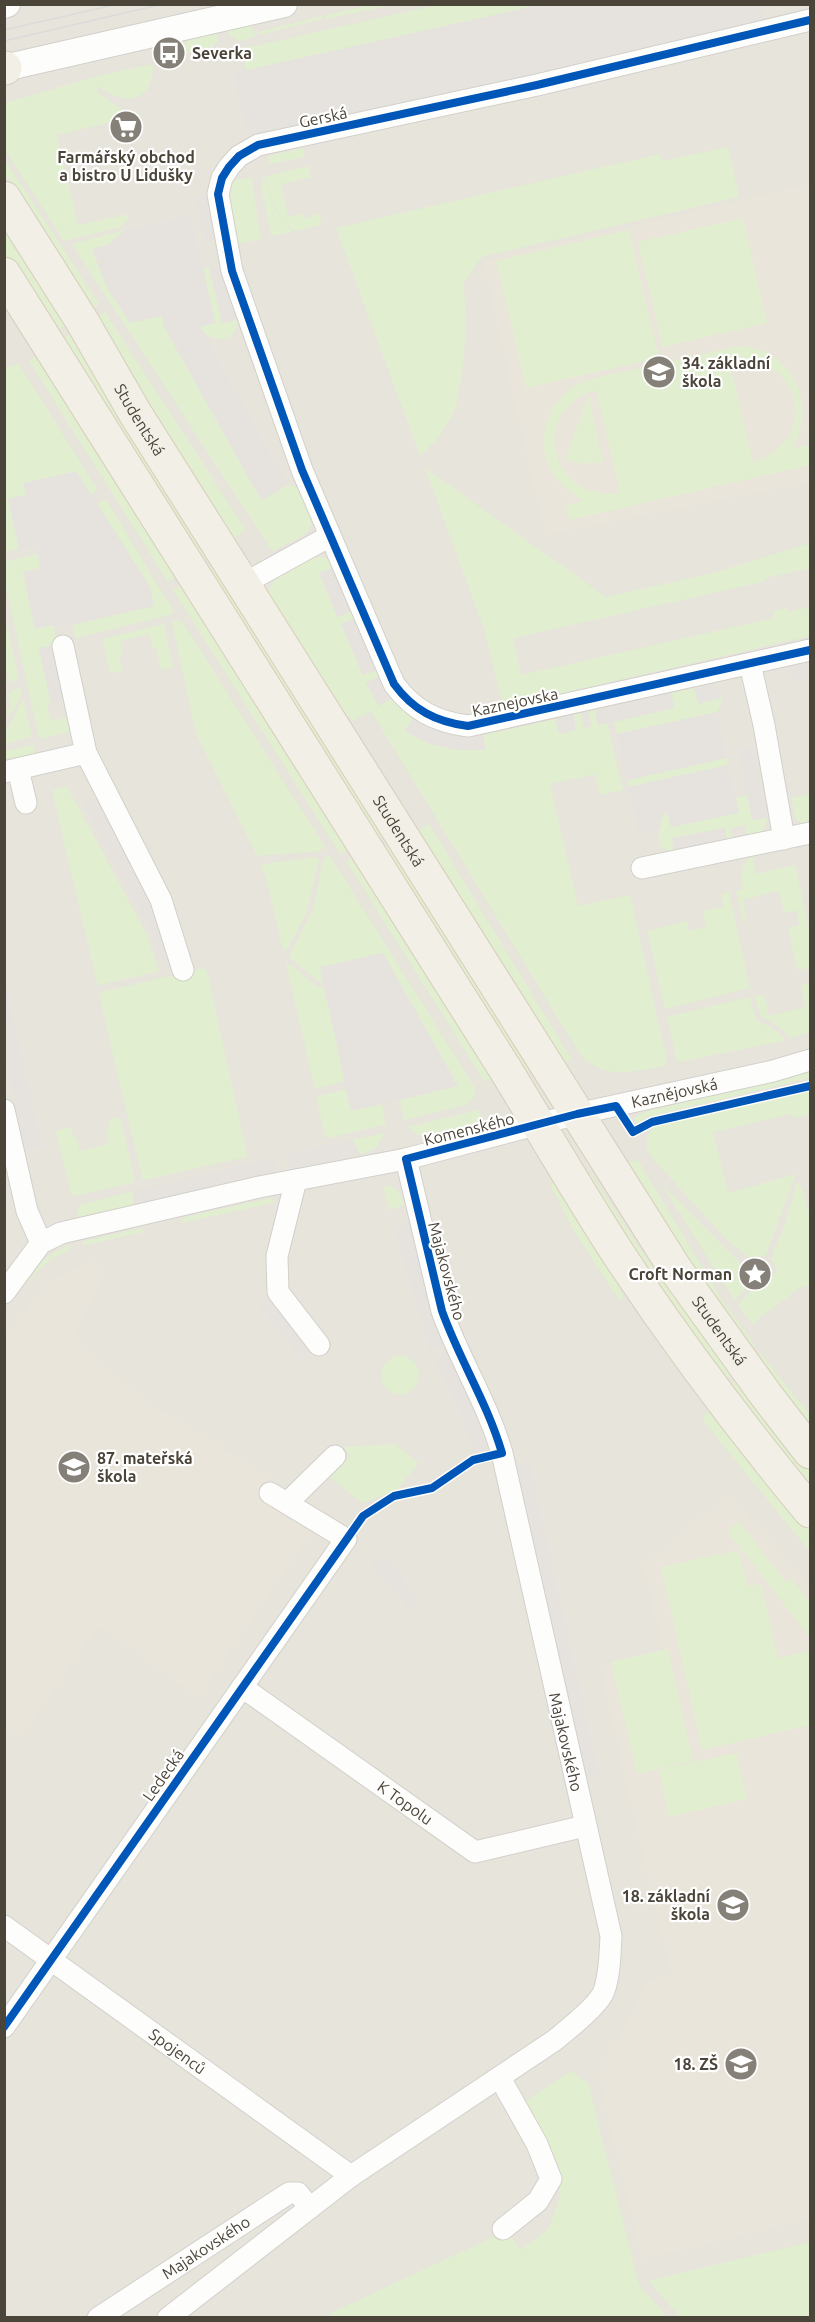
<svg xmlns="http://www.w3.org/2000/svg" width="815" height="2322" font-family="Ubuntu,sans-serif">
<rect width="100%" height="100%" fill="#f4f2ee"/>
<rect fill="#e7e4dc" x="5" y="5" width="805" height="2312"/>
<g fill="#eae5da">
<polygon points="810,184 810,483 545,535 483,261"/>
<polygon points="93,1261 105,1270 71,1338 142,1399 270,1477 257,1497 311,1533 198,1697 99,1625 20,1738 5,1726 4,1336 6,1337 49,1281 81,1265"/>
<polygon points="729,1494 810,1586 810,2219 642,2260 598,2074 650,1979 672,1974 633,1815 600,1665 663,1650 643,1566"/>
</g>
<g fill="#e1eecf" fill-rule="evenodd">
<polygon points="371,5 391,5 327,19 325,15"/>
<polygon points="437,5 539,5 246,71 241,49"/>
<polygon points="322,16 323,19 259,35 258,32"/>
<polygon points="249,24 252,26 255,36 240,41 230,36 228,29"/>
<polygon points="218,31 218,41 213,46 172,56 169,51 197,36"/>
<path d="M153 64C154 82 145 102 123 98 114 97 105 90 97 86L98 93 126 112 138 111 139 116 57 135 78 225 129 214 130 217 121 227 64 241 5 150V103L94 77Z"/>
<polygon points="728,147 739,197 481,257 464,283 466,329 463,367 456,408 438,438 420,456 336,228 660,154 662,161"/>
<polygon points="304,148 304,157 270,164 268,156"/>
<polygon points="4,158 99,304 88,312 5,174"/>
<path d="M308 166 311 177 281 184 288 217 302 214 304 218 319 214 322 225 294 231C279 218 268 196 266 176Z"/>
<polygon points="253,177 252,181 261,239 238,244 227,195 232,181"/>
<polygon points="264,178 274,207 292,232 271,236 261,185"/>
<polygon points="743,218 767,323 662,347 638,242"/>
<polygon points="4,228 69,323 53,333 5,257"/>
<path d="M125 230 108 245 162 316 262 500 288 485 302 489C320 534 312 532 272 551L72 244Z"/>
<polygon points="629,230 659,358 526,388 496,261"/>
<path d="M209 268 222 323 237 320C239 342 210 345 199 327L215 323 203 269Z"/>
<polygon points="105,312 246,530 228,542 92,320"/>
<polygon points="72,332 208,555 197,562 58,342"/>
<path d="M740 346C795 351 815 400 794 448L810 445V465L570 520 566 505 584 500C563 491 546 472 544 448 543 427 550 405 568 391 588 375 621 373 646 367 677 360 709 352 740 346ZM740 358C807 363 815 444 753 462L729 360ZM596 390 620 492 619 493C549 501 529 409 596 390Z"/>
<polygon points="38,354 178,576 168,582 29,361"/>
<polygon points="19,364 97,489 91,495 75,471 26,495 9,499 19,549 5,552 5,368"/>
<path d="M588 397 591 398 590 403 603 462C589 465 578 464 565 459Z"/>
<polygon points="425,468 606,597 713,573 810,543 810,568 766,578 766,581 513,638 521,675 774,618 773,611 787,608 788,612 810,607 810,636 503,707 484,629"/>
<polygon points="102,501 107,501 174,612 170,615 75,638 72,625 154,606 150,587 97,504"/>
<polygon points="38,554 40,568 23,572 35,629 53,625 57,644 39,649 51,703 47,704 51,721 75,716 78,730 41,739 39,738 5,582 4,562"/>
<path d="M320 557 331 559 335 567 320 573 353 611 356 618 341 624 363 675 377 670 393 698 413 718 405 731C433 748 453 748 485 750L483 735 555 719 559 734 576 730 573 715 581 713 584 728 592 726 588 711 595 710 598 725 607 723 623 790 600 795 595 774 550 784 578 906 630 895 667 1060 665 1066C631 1071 609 1081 581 1056L371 711 353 721 326 694 268 593C274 572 300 562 320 557Z"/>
<polygon points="213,565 387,838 369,835 202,572"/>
<polygon points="183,584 349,848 340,854 173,590"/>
<polygon points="181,620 325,847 320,851 257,856 196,734 172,622"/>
<polygon points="164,624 173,667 161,670 156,648 153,648 149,634 120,641 123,655 119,656 123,671 110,674 102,639"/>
<polygon points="4,627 7,627 19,678 9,683 5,664"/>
<polygon points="21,688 22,694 12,713 5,714 5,710 11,708 7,694 11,693 10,691"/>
<polygon points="694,688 698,703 721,698 722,704 717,712 617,734 614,722 674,708 671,693"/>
<polygon points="23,699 32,736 5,744 5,733"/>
<polygon points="33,745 35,754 5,760 5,751"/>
<polygon points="727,758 728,765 629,787 627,780"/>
<polygon points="67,786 146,933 159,971 100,985 97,983 52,791"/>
<polygon points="810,794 810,822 803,824 796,820 791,798"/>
<path d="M747 795 752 820 767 818C765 832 761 834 748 839L745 825 730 828 733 842H727L725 828 672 838 674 853 660 847C658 836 658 823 664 814L668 812 672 827 738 813 736 798Z"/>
<polygon points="429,824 572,1060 558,1064 441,880 419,830"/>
<polygon points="374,846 393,847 536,1069 527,1071 462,968 435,935"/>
<polygon points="330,856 475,1088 475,1096 465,1105 404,1120 400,1100 458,1086 320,967 323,981 318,981 290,958 290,954 313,909 324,857"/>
<polygon points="356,856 496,1079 484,1081 346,861"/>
<path d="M752 856 756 874 795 865 810 932V975L809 968 797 970 788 928 799 925 796 910 784 913 779 891 743 900 747 921 744 922 736 891 743 889C741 875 739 866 752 856Z"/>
<polygon points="316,857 319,860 306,915 287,949 283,951 266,878 261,867 263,864"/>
<polygon points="729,892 750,988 665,1009 647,931 687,921 689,931 706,927 703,911 724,907 721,894"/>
<polygon points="288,963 318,987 324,987 345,1081 315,1089 286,964"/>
<polygon points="204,968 207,971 247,1154 246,1157 144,1180 142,1178 99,995 102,992"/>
<polygon points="810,983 810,1032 791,1038 781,1029 761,1016 754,996 764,994 769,1016 805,1007 801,985"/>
<polygon points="749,997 757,1020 779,1032 784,1039 783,1041 680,1062 676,1058 667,1017"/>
<polygon points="810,1072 810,1078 647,1117 637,1124 633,1118 647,1111"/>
<path d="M810 1088V1114L794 1118 792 1114 713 1132 728 1193 796 1174 766 1255 751 1259 728 1241 653 1159C642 1146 645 1133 658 1123Z"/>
<polygon points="346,1089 351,1111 382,1104 386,1124 329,1138 325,1135 316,1097"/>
<path d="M478 1110 486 1124C465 1134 427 1151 409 1127Z"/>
<polygon points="120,1117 135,1180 133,1183 73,1196 71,1194 56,1131 71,1127 73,1137 76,1137 80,1151 109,1144 106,1130 110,1129 108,1120"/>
<polygon points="385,1133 376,1148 360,1155 353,1140"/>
<polygon points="638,1160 721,1298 755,1345 748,1353 621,1164"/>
<polygon points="590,1173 659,1277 734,1369 724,1383 582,1175"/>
<polygon points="553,1181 611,1265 624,1300 618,1299 574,1231 552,1189 551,1186"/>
<path d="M797 1181C815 1205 811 1255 810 1285L799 1288 752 1324 738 1304 758 1284 769 1280 777 1271 771 1258 784 1228Z"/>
<polygon points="660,1182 752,1275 753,1281 735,1301"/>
<polygon points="389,1185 399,1192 405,1205 389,1210 383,1189"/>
<polygon points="133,1191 133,1207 79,1220 77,1208 80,1205"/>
<polygon points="271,1198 276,1202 182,1223 180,1221 185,1217"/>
<polygon points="141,1228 144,1232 84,1245 81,1242"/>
<path d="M72 1245 70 1250 51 1259 25 1283C39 1262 47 1254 72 1245Z"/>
<polygon points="760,1353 810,1415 810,1434 753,1359"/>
<circle cx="400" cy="1375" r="19"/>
<polygon points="739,1376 810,1468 810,1493 728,1389"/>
<polygon points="713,1408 810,1529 810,1552 705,1423 703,1417"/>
<polygon points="395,1444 419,1463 397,1490 362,1503 327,1475 350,1456 343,1447"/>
<polygon points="739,1522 787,1583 792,1579 810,1602 810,1638 727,1531"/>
<polygon points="739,1550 748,1586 761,1584 778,1658 810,1651 810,1725 702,1750 661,1567"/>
<polygon points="668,1649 693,1761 637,1774 611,1662"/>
<polygon points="736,1753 747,1799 669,1817 659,1770"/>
<polygon points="571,2071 588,2083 639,2285 668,2317 326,2318 333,2312 506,2231 521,2250 546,2231 551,2223 559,2200 560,2184 522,2103"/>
<polygon points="810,2242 810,2317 680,2317 648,2281"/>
</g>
<g fill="#e6e3df">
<polygon points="539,5 761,5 765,22 248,139 233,73"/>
<polygon points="208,195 218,239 205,242 195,198"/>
<polygon points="191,216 215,323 200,327 288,485 261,500 164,327 162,316 130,323 107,288 92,249 108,245 125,230"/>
<polygon points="224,265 237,320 223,323 209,268"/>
<polygon points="76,471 150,587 154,606 59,627 53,625 35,629 23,572 40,568 38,554 36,546 19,549 8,499 26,495 23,483"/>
<polygon points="335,567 353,611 337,617 319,573"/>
<polygon points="356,618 377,670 363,675 341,624"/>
<polygon points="810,640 810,680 795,683 791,666 768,671 763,651"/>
<polygon points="57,645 70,698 51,703 39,648"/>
<polygon points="380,676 393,698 379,706 366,683"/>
<polygon points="717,683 721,698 698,704 694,688"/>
<polygon points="671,693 674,708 598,725 595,710"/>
<polygon points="717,712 727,758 627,780 617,734"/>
<polygon points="573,715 576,730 559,734 555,719"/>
<polygon points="413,718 447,733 483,735 485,750 457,750 429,744 417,738 405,731"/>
<polygon points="753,746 767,818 752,820 738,749"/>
<polygon points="728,765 739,813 671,827 667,812 662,816 659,830 639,834 629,787"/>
<polygon points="97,797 162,920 174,958 161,962 148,925 83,804"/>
<polygon points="725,828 727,842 674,853 672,838"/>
<polygon points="383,953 458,1086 351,1111 320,967"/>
<polygon points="5,983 42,1146 25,1150 5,1060"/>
<polygon points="353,1140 360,1155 290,1170 286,1155"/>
<polygon points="274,1158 277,1173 133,1207 133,1191"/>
<polygon points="411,1223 430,1306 445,1344 430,1351 394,1228"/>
<polygon points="273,1296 313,1349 301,1359 260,1306"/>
<polygon points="448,1350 479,1416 490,1449 474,1452 463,1420 433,1357"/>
<polygon points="529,1461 599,1776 587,1779 517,1464"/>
<polygon points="383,1554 420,1601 409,1610 372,1563"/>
</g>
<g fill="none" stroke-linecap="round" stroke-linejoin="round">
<defs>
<g id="minor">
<path d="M810 20 537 85 258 145 239 156 229 167 222 178 218 194 232 271 302 470 394 684C413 710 436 722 468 726L810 650"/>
<polyline points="243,584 330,536"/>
<polyline points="63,646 86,753"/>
<polyline points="750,664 764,725 784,839"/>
<polyline points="18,769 26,803"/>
<polyline points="4,772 86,753 161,900 183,970"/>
<polyline points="642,868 810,833"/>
<polyline points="4,1110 27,1211 41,1243"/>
<polyline points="296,1180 277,1256 278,1292 319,1345"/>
<path id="s1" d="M4 1293 41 1243 61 1233 259 1187 406 1159 577 1114 773 1071 810 1060"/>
<polyline points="287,1503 335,1456"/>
<path id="s2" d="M242 1687 475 1852 585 1826"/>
<path id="s3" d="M4 1926 351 2176"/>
<polyline points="4,2027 346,1539 270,1493"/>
<polyline points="500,2078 537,2144 551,2179 538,2201 503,2229"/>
<path id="s4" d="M98 2318 289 2193H298L310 2208"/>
<path d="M168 2318 351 2176 555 2040C567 2030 599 2005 604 1991 610 1974 610 1953 611 1936L502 1453C487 1402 460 1361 442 1311L406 1159"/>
</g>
<g id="tertiary">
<polyline points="4,5 7,4"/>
<polyline points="4,68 284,4"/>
</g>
<g id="primary">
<polyline points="4,68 5,68"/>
<path id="s5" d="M4 198 82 321 135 413 676 1270 766 1395 810 1452"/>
<path d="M4 274 507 1072C544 1133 580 1195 619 1255 678 1344 742 1429 810 1511"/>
</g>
</defs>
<use href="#minor" stroke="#d2d0cb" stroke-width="23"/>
<use href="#tertiary" stroke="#d2d0cb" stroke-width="28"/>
<use href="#primary" stroke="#d6cebb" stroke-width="35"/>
<use href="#minor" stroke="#fdfdfc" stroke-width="21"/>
<use href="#tertiary" stroke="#fdfdfc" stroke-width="26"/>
<use href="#primary" stroke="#f2efe6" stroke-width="33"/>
<g stroke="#dbdbda" stroke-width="1.5">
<polyline points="4,30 118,4"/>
<polyline points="4,41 163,4"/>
</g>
<defs>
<g id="cycleway">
<path d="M810 20 537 85 258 145 239 156 229 167 222 178 218 194 232 271 302 470 394 684C413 710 436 722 468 726L810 650"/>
<path d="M4 2027 363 1516 394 1496 432 1488 473 1460 502 1453C487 1402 460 1361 442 1311L406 1159 577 1114 616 1106 633 1132 652 1122 810 1086"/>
</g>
</defs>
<use href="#cycleway" stroke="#fff" stroke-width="11"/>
<use href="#cycleway" stroke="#0057b8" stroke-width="8"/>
</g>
<defs>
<symbol id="bus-disc" viewBox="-11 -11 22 22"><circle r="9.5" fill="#868178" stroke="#fff"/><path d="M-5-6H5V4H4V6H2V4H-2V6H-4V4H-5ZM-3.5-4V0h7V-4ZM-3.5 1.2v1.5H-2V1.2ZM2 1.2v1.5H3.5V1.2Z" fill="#fff"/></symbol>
<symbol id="supermarket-disc" viewBox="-11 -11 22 22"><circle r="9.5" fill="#868178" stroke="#fff"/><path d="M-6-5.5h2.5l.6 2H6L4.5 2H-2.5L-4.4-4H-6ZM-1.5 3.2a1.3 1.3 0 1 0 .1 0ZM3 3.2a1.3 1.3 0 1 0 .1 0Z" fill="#fff"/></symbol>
<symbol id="school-disc" viewBox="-11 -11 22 22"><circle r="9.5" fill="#868178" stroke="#fff"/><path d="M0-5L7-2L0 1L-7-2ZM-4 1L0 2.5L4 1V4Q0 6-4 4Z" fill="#fff"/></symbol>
<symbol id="sight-disc" viewBox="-11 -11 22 22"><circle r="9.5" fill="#868178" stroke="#fff"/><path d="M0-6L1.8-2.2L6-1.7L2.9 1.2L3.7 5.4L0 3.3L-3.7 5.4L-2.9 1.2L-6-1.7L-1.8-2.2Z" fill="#fff"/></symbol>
</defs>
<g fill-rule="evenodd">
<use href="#bus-disc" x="150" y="34" width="38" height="38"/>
<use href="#supermarket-disc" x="107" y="108" width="38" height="38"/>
<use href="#school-disc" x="640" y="353" width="38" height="38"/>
<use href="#sight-disc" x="736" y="1255" width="38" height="38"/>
<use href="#school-disc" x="55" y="1448" width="38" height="38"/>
<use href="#school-disc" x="714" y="1886" width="38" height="38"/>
<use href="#school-disc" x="722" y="2045" width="38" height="38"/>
</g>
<g text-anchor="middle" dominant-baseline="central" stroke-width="4.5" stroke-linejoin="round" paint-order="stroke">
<g font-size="16" font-weight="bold" fill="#4b4439" stroke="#fff" text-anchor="start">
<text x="192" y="53">Severka</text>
<text x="126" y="157" text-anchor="middle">Farmářský obchod<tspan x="126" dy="18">a bistro U Lidušky</tspan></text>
<text x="682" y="363">34. základní<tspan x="682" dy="18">škola</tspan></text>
<text x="732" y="1274" text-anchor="end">Croft Norman</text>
<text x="97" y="1458">87. mateřská<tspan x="97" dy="18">škola</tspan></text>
<text x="710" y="1896" text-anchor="end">18. základní<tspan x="710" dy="18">škola</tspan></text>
<text x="718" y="2064" text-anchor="end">18. ZŠ</text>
</g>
<g font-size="16" fill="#4b4439" stroke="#fff">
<text transform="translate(323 117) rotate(-12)">Gerská</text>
<text stroke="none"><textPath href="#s5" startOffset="260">Studentská</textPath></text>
<text transform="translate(515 702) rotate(-12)">Kaznejovska</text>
<text stroke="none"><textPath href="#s5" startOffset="746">Studentská</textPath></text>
<text stroke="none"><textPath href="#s1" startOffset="714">Kaznějovská</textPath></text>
<text transform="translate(469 1129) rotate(-14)">Komenského</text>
<text transform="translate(447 1271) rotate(75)">Majakovského</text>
<text stroke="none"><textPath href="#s5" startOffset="1340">Studentská</textPath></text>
<text transform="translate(566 1742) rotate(77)">Majakovského</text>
<text transform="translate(163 1775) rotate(-55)">Ledecká</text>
<text stroke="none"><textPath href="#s2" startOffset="200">K Topolu</textPath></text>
<text stroke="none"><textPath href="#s3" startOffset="214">Spojenců</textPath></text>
<text stroke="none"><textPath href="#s4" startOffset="129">Majakovského</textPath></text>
</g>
</g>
<rect width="815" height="2322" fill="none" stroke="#4b4439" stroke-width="12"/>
</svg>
